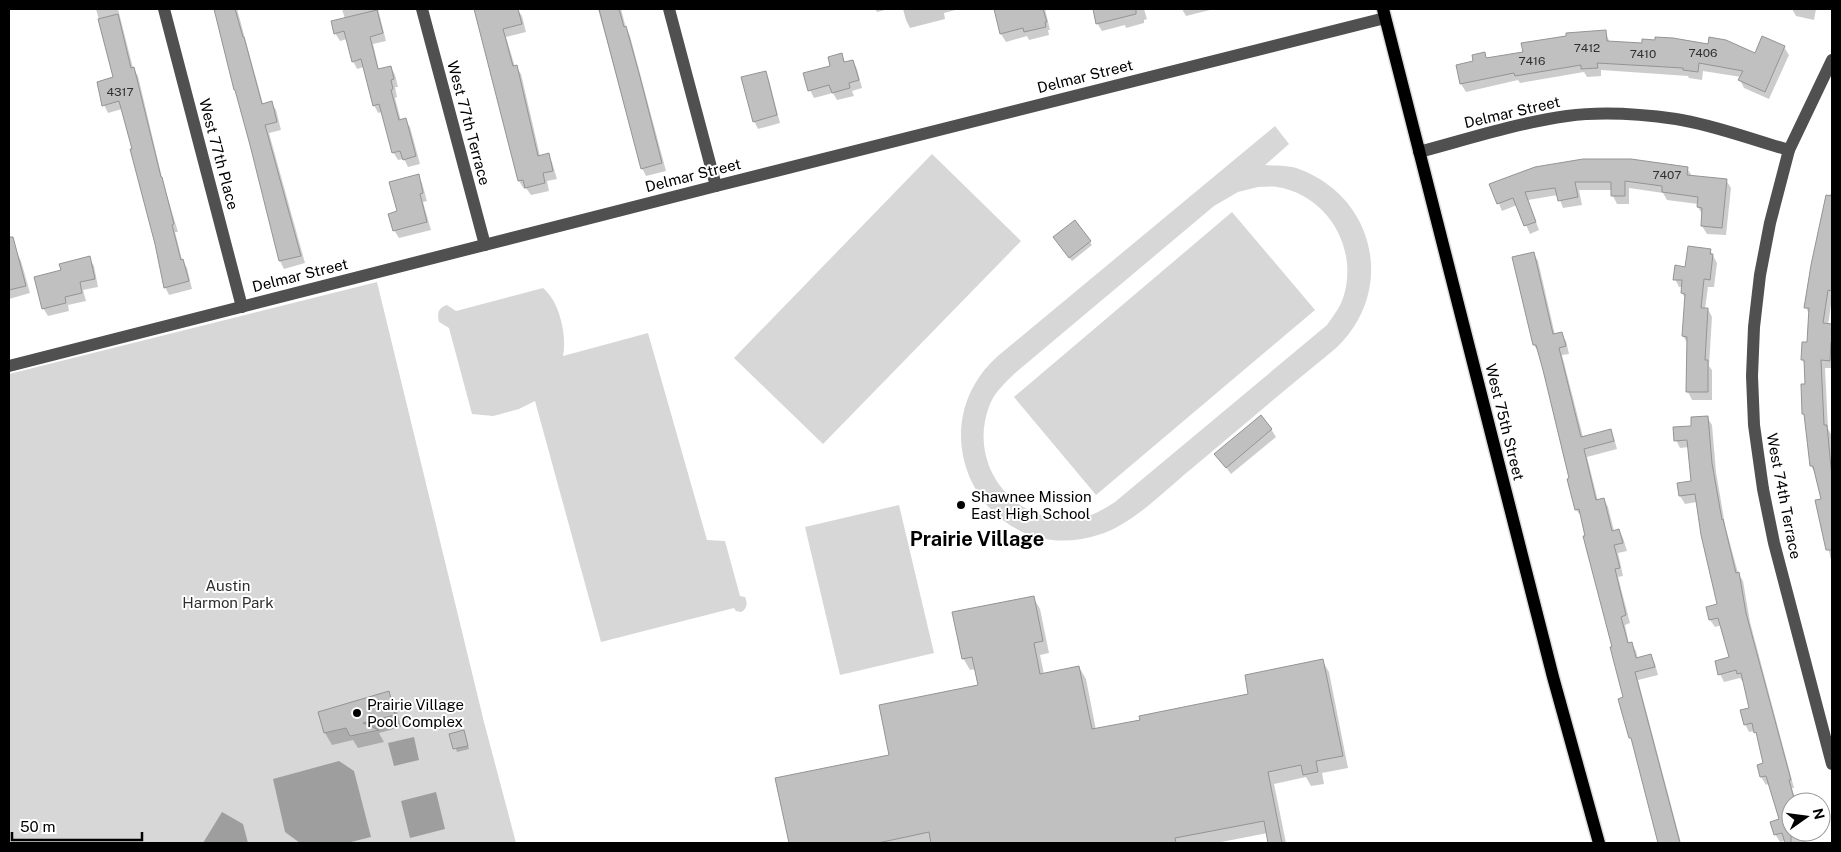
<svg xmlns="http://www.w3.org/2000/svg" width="1841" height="852" font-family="'Public Sans',sans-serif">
<rect width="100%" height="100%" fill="#fff"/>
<g fill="#d7d7d7" fill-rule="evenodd">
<path d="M1275 126 1289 144 1265 165C1276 166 1288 165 1299 169 1377 198 1396 293 1335 349 1286 389 1238 429 1190 470 1163 492 1132 525 1098 535 987 570 912 431 999 355ZM1258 187C1264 187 1271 186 1277 187 1327 195 1358 247 1344 295 1341 306 1334 315 1327 325L1115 502C1107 507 1098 513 1088 516 1021 534 964 468 990 404 995 392 1005 383 1014 374L1214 206 1238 192Z"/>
<polygon points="932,154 1021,241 823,444 734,358"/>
<polygon points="1232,212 1315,310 1096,495 1014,397"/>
<polygon points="377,282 484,722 516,843 9,843 9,374"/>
<path d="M543 288C560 302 567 336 563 356L648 333 707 540 725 541 740 596 745 597C748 604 747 609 741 612L736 611 734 608 601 642 535 401 519 409 493 416 472 414 449 328 439 322C437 313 438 308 447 305L456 311Z"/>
<polygon points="899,505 934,653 840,675 805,527"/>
</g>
<g fill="#9e9e9e">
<polygon points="414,737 419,760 394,766 388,743"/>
<polygon points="339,761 354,771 371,837 347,843 300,843 285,832 273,779"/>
<polygon points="436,792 445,829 410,838 401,801"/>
<polygon points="222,812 243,824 248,843 203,843"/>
</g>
<g fill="#0003">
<polygon points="96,9 118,9 133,68 138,76 163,182 178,232 175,232 182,260 187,268 192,289 169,295 165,287 156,244 122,109 108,113 104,105 115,78"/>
<polygon points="214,9 237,9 263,104 271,102 276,110 281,130 269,133 305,263 284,269 280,261 251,145"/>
<polygon points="342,9 378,9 386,41 373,44 379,70 391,67 395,75 398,87 395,87 397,97 395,98 401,121 405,120 410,127 420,164 408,167 404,159 398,160 393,152 382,112 378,113 374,105 364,67 357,69 353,61 347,39 340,41 335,33 345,19"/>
<polygon points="475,9 500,9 501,12 517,9 522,16 526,32 506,37 515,67 516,67 521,74 540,156 548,155 552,162 557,179 547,181 549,191 531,195 526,188 524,189 519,181"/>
<polygon points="598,9 621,9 626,28 630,36 666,171 646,176 642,168"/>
<polygon points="875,9 889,9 877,12"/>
<polygon points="903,9 959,9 944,13 945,19 910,28 906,20"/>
<polygon points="999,9 1045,9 1050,30 1048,30 1049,35 1029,40 1027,36 1006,42 1001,34 995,10"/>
<polygon points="1094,9 1144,9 1147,19 1144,20 1144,23 1126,28 1125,25 1102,31 1097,23"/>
<polygon points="1182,9 1214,9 1186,16"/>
<polygon points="1792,9 1816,9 1814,20 1796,16"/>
<polygon points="1605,31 1610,43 1756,55 1784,47 1789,55 1769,99 1744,88 1740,80 1741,77 1703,71 1702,80 1689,78 1688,76 1601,70 1601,76 1587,77 1584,72 1520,83 1518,80 1466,92 1461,84 1457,66 1474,62 1484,53 1487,59 1524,53"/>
<polygon points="841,54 845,62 853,61 857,69 862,88 852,91 854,96 837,100 833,93 814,98 810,90 832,67"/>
<polygon points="765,72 769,80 780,123 758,129 754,121"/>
<polygon points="1687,168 1692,176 1726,180 1731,188 1726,235 1707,234 1702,226 1703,216 1698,207 1698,204 1667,200 1663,193 1629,188 1629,204 1617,204 1613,196 1613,190 1579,190 1582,205 1563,208 1558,195 1528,200 1539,230 1530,234 1517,205 1502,211 1491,184"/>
<polygon points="418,176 422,183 427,201 423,202 431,230 399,238 394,230 399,212"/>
<polygon points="1830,194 1832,194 1832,298 1828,325 1832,325 1832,368 1825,368 1828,429 1831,434 1832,449 1832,564 1817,501 1822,500 1815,473 1811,466 1806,417 1803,414 1807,385 1806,365 1802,359 1809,343 1810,315 1806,308 1824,213"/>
<polygon points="1056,241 1090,242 1092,245 1072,261"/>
<polygon points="1710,250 1717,263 1714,287 1708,287 1705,309 1708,309 1712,317 1709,366 1712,370 1712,400 1692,400 1688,392 1688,344 1683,336 1686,299 1682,293 1683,287 1679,287 1675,279 1686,268"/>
<polygon points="17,253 21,261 30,293 9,299 9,255"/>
<polygon points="1534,254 1538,261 1555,335 1561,334 1566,341 1569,354 1562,355 1583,437 1610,431 1614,438 1617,449 1587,457 1598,501 1604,499 1608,507 1614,531 1619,530 1623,538 1627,551 1618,553 1623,576 1618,577 1630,623 1625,625 1629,644 1631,643 1636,651 1638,659 1651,656 1655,664 1658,675 1638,680 1681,843 1660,843 1620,699 1625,698 1614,648 1582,517 1576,510 1569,480 1570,479 1539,353 1534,345"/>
<polygon points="89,258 94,266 98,287 83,290 86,301 68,305 69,311 48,316 43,308"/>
<polygon points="1707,417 1712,425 1716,472 1725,525 1738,573 1743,581 1750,622 1794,788 1792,788 1796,802 1791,802 1791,832 1804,832 1807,843 1786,843 1785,841 1780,842 1775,834 1780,820 1770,783 1766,785 1761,777 1758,766 1765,764 1758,737 1755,731 1749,732 1745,724 1751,709 1744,681 1742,681 1740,678 1724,682 1720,674 1731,658 1722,625 1715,627 1710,620 1718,605 1697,502 1685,504 1680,496 1692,482 1689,447 1680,448 1676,440"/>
<polygon points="1271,429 1276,437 1231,474 1216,454"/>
<polygon points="1033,597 1040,609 1049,653 1040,655 1044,674 1079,667 1086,679 1096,730 1250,695 1322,660 1329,672 1348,768 1322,773 1324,784 1311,786 1306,777 1274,784 1286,843 1270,843 1268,833 1216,843 790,843 777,779 890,756 979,686 976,669 970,670 963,658"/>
<polygon points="388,692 395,704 401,727 379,733 384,742 358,748 353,740 332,745 325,733 319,713"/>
<polygon points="451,735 465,735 469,749 457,752"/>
</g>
<g fill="#c0c0c0" stroke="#949494">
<polygon points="214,9 235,9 243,37 244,37 262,104 272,101 277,122 265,125 301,256 279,261 250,145 235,90 234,90"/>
<polygon points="474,9 518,9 522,24 503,29 513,66 517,65 538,156 549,153 553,171 543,173 545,183 525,188 523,180 518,181"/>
<polygon points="599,9 619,9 624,27 626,26 640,77 662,163 641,169"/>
<polygon points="994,9 1043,9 1047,22 1045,22 1046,27 1024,32 1023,28 1000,34"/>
<polygon points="1093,9 1136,9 1136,14 1096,24"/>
<polygon points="377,10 383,33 370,37 378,69 391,66 394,79 391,80 393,89 391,90 399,120 406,118 416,156 403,160 400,151 392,153 379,104 373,106 361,59 352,62 344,31 334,34 331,21"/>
<polygon points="118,14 131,68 134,67 161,177 162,177 174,224 172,225 181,260 183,259 189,281 164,288 155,244 130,149 132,149 119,101 102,106 97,82 113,77 98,19"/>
<polygon points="1606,30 1607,41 1642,43 1642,39 1655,40 1655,37 1673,38 1708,44 1709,37 1726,40 1755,53 1762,36 1785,46 1765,92 1738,80 1743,71 1699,63 1698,72 1683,70 1683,68 1597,63 1598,68 1581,69 1581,65 1515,76 1514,73 1460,84 1456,65 1473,61 1472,55 1485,52 1486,58 1523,52 1521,43 1566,36 1566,33"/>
<polygon points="842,53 844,62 853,60 859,80 849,83 850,88 832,93 829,85 808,91 803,73 830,66 828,57"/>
<polygon points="766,71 777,115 753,122 741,77"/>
<polygon points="1583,159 1631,159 1688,167 1687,175 1727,179 1722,228 1701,226 1702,208 1697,207 1698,197 1662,192 1662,186 1625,181 1625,196 1611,196 1611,182 1575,182 1578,197 1558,201 1555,188 1525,192 1536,222 1524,226 1513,198 1497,204 1489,184 1535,167"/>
<polygon points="419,174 423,193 420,194 427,222 393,231 388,214 397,211 389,182"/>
<polygon points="1826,195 1832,196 1832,291 1828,290 1823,323 1832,324 1832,342 1831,342 1830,361 1821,360 1824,425 1827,425 1832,478 1832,550 1826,550 1815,500 1821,499 1813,466 1810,466 1804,414 1802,414 1801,384 1805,384 1804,360 1801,360 1802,342 1807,342 1809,308 1804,308 1811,265"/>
<polygon points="1075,220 1091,241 1069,258 1053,237"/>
<polygon points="9,237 13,237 26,286 9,290"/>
<polygon points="1688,246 1711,249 1710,254 1713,254 1710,280 1704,279 1701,308 1708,308 1705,360 1708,360 1708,392 1686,392 1687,337 1682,336 1685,294 1681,293 1682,280 1673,280 1675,265 1685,267"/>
<polygon points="1534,252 1553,334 1562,332 1566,346 1559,348 1581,437 1611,429 1614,441 1584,449 1596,500 1604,498 1612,531 1619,529 1623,543 1614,545 1620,568 1615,569 1626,615 1621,617 1628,643 1632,642 1636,658 1651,654 1655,667 1635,672 1680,843 1658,843 1631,738 1629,738 1618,699 1623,697 1610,647 1612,647 1583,536 1585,536 1579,509 1575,510 1567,479 1569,478 1543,370 1536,345 1533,345 1512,257"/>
<polygon points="90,256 95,279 80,282 82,293 65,297 66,303 42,309 34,277 61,270 59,264"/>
<polygon points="1261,415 1272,429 1226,468 1214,454"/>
<polygon points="1708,416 1712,463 1722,520 1723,519 1736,573 1739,572 1746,613 1791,780 1789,780 1795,802 1791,802 1791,843 1785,843 1782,833 1774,835 1770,822 1779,819 1766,776 1760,777 1757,765 1763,763 1756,732 1754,733 1752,723 1744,725 1740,710 1749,708 1741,673 1737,674 1736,670 1718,675 1715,661 1729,657 1718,618 1709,620 1706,607 1717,604 1701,535 1695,494 1679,496 1677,483 1691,481 1687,440 1674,441 1673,427 1691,426 1691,417"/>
<polygon points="1034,596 1043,641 1034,643 1040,674 1079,666 1092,729 1140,720 1139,716 1248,694 1245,675 1323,659 1343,756 1316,761 1318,772 1303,775 1301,765 1268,772 1282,843 1268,843 1264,821 1175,838 1176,843 931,843 929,832 878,843 789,843 775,778 889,755 879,705 978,685 972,657 962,659 952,612"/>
<polygon points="389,691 395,715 363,723 379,730 350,736 346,728 324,733 318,712"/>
<polygon points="464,730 468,746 453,749 449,734"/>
</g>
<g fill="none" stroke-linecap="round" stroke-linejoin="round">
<defs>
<polyline id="major" points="1383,9 1553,677 1599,843"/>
</defs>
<use href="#major" stroke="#dbdbdb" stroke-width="15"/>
<g stroke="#505050" stroke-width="12">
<polyline points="164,9 242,307"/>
<polyline points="422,9 485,245"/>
<polyline points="669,9 716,186"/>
<polyline points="1832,60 1789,150 1770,223 1760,275 1754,327 1752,376 1754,425 1763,489 1774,543 1832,764"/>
<path d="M1419 152C1468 139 1517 123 1567 116 1603 111 1641 114 1676 119 1715 125 1752 140 1789 150"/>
<polyline points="9,366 716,186 1385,18"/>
</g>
<use href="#major" stroke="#000" stroke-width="12"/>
</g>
<g fill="#000" stroke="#fff" stroke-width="2">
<circle cx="961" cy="505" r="5"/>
<circle cx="357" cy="713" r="5"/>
</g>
<g text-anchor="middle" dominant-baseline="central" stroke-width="4" stroke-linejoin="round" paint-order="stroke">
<g font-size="12" fill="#303030">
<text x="1587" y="48">7412</text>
<text x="1703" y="53">7406</text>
<text x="1643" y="54">7410</text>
<text x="1532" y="61">7416</text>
<text x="120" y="92">4317</text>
<text x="1667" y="175">7407</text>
</g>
<g font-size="15" fill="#000" stroke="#fff">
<text transform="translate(1085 76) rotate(-14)">Delmar Street</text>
<text transform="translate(1512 112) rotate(-13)">Delmar Street</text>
<text transform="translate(469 123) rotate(75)">West 77th Terrace</text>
<text transform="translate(219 154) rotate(75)">West 77th Place</text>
<text transform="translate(693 175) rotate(-14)">Delmar Street</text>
<text transform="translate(300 275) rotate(-14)">Delmar Street</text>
<text transform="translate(1505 422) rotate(76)">West 75th Street</text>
<text transform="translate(1784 496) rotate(79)">West 74th Terrace</text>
</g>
<g font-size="15" fill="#000" stroke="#fff" text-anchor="start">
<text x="971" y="496">Shawnee Mission<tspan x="971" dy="17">East High School</tspan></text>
<text x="367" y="704">Prairie Village<tspan x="367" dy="17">Pool Complex</tspan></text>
</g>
<g font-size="15" fill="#2e2e2e" stroke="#fff">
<text x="228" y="585">Austin<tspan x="228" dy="17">Harmon Park</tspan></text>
</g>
<g font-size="20" font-weight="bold" fill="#000" stroke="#fff">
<text x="977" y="539">Prairie Village</text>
</g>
</g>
<rect width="1841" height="852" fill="none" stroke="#000000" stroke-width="20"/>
<g transform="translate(1806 817) rotate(76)"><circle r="24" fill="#ffffff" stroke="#999999"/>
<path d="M0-4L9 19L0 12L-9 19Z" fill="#000000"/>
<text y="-8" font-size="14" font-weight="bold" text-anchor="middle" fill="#000000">N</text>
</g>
<path d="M12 832v8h130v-8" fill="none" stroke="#000000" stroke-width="2.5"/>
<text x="20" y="832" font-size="15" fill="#000000" stroke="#ffffff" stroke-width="4" paint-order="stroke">50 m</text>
</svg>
